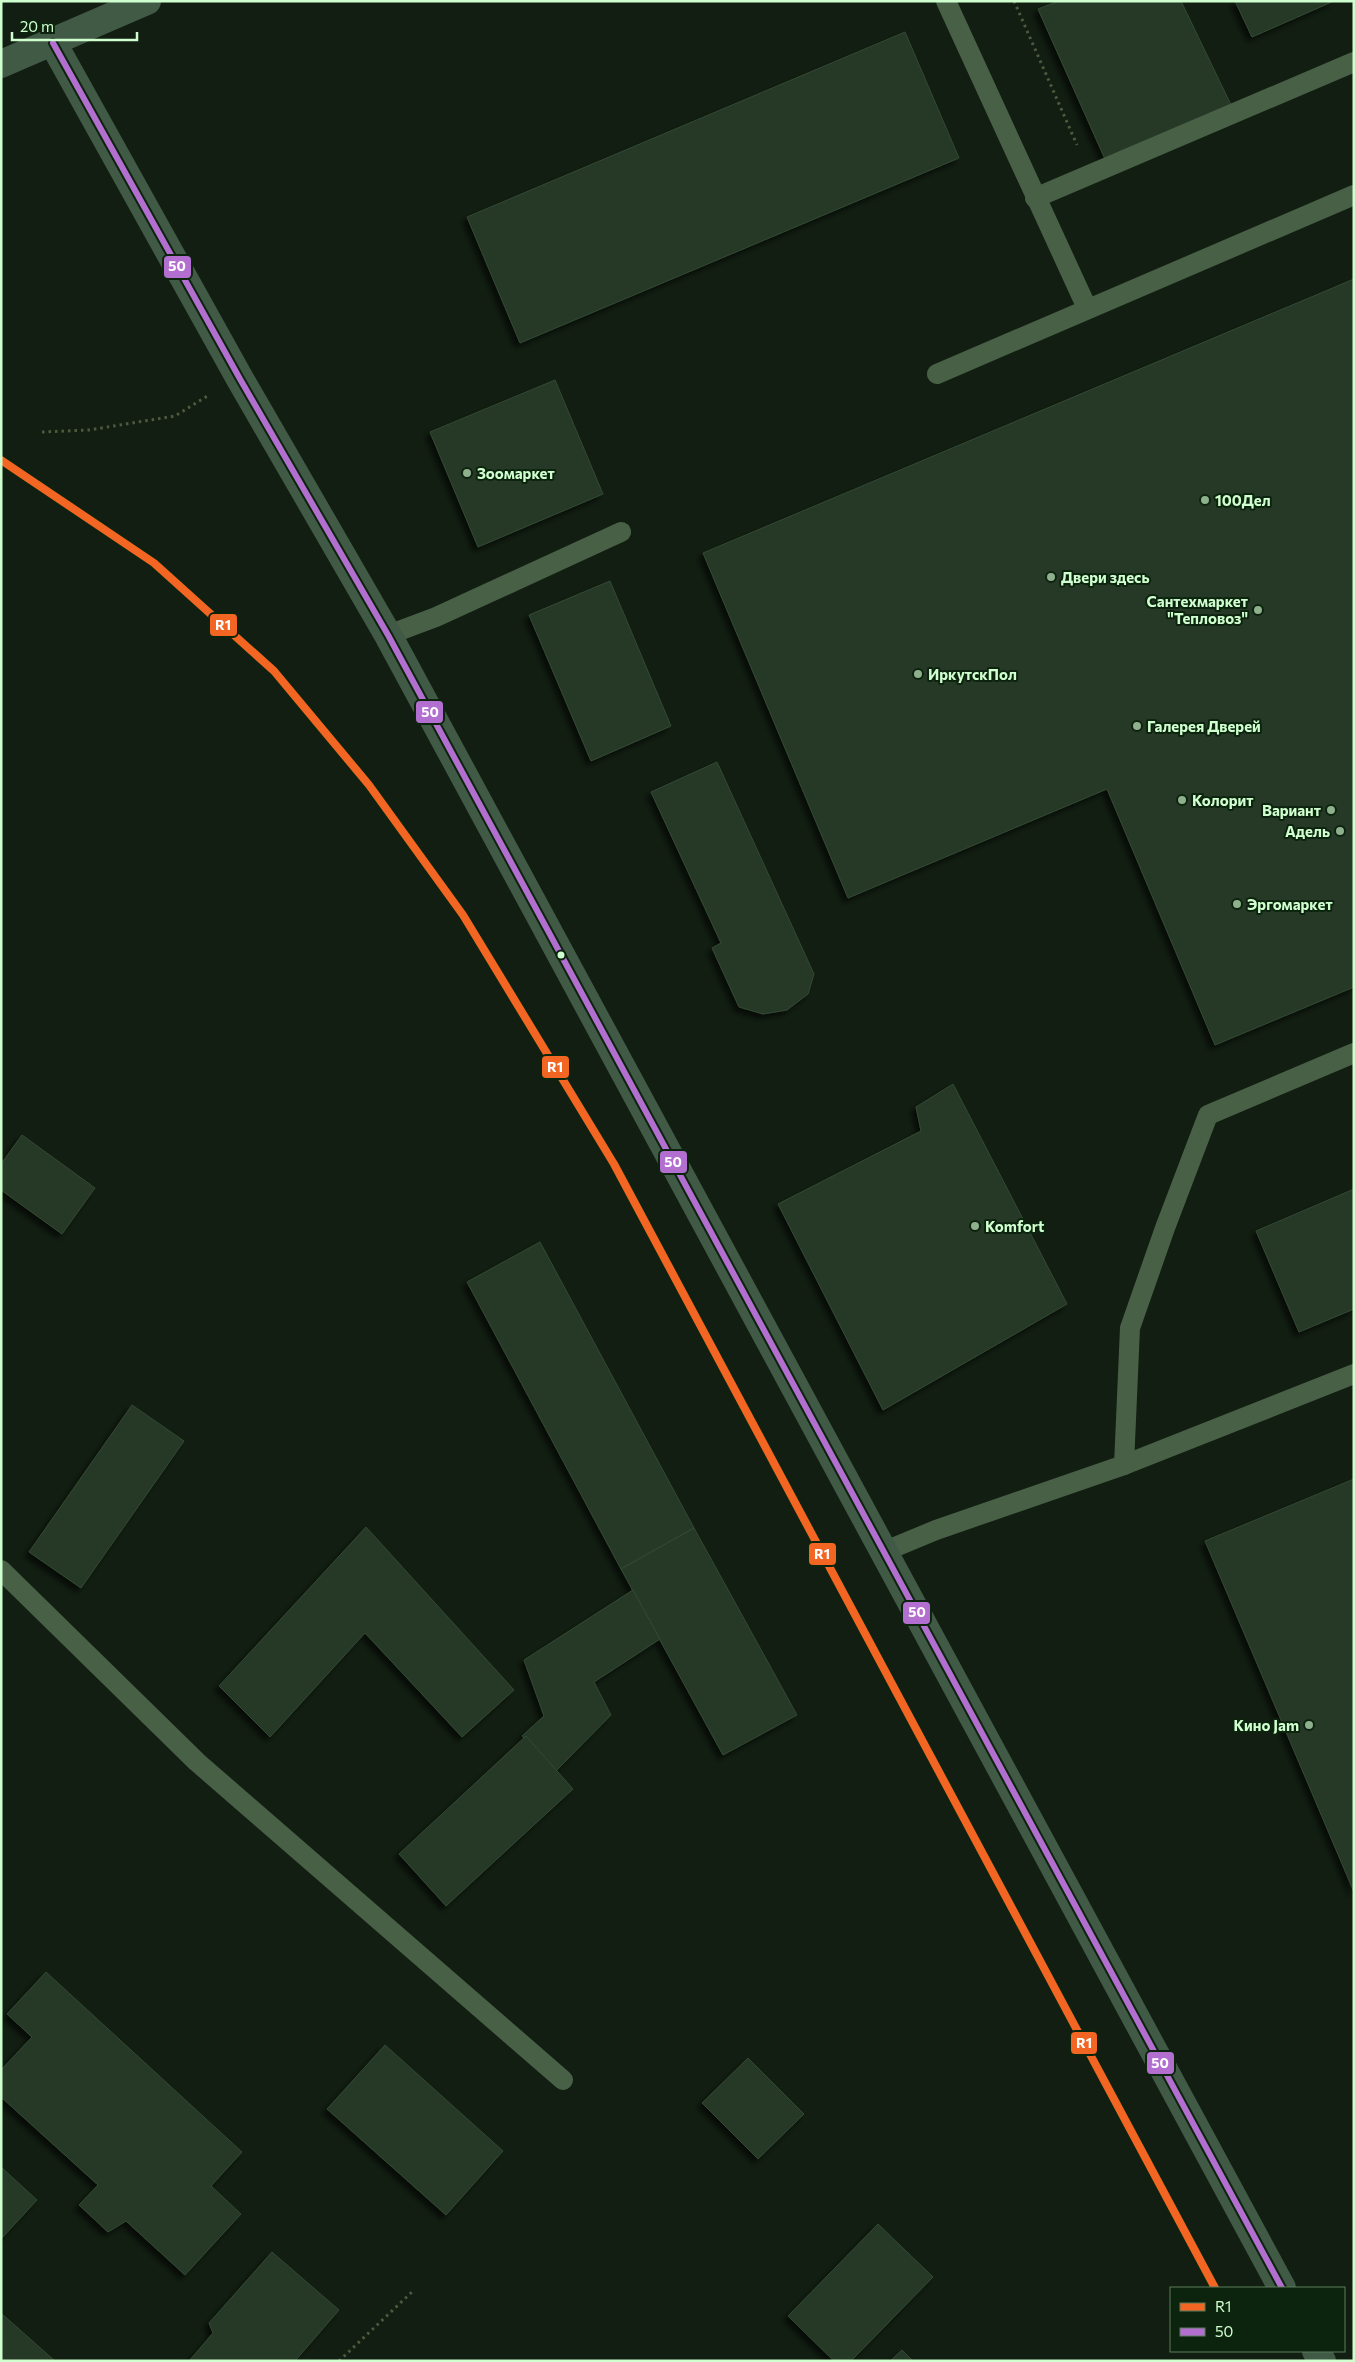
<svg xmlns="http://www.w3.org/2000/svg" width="1355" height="2362" font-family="Commissioner,sans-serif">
<defs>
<filter id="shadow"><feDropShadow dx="-4.5" dy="4.5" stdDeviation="2.5" flood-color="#0009"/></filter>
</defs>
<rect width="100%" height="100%" fill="#121e12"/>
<g fill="#273727" stroke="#334a34" filter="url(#shadow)">
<polygon points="1059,1 1181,1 1233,109 1105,159 1038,9"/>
<polygon points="1235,1 1334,1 1252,37"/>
<polygon points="905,32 959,158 520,343 467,217"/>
<polygon points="1354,279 1354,987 1215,1045 1107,789 848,898 703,553"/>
<polygon points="555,380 603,494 478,547 430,432"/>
<polygon points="610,581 671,726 591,761 529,615"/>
<polygon points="717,762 814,974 808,994 787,1010 763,1014 739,1007 712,948 721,943 651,792"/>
<polygon points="953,1084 1067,1304 883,1410 778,1204 921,1131 916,1107"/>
<polygon points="22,1135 95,1188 62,1234 1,1190 1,1164"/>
<polygon points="1354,1189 1354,1309 1299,1332 1256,1231"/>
<polygon points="540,1242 694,1528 621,1569 467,1282"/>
<polygon points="132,1405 184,1441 81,1588 29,1552"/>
<polygon points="1354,1479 1354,1892 1205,1541"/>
<polygon points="366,1527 514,1690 462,1737 365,1633 270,1737 219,1686"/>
<polygon points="694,1528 797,1715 723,1755 621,1569"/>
<polygon points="633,1590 660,1639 594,1682 611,1715 556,1771 522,1736 544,1716 524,1660"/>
<polygon points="526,1736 573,1789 446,1906 399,1854"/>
<polygon points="46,1972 242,2152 211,2186 241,2214 185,2275 126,2221 108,2232 79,2205 98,2185 1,2097 1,2070 32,2037 7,2014"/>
<polygon points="385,2045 503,2151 446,2215 327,2109"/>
<polygon points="748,2058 804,2114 758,2159 702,2103"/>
<polygon points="1,2167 37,2200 1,2239"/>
<polygon points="878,2224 933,2277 851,2361 834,2361 788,2316"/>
<polygon points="272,2252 339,2310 295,2361 189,2361 213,2333 209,2323"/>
<polygon points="2,2314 55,2361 1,2361"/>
<polygon points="902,2350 913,2361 890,2361"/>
</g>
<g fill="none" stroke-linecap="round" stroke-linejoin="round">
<g stroke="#4e5a3e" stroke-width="3" stroke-dasharray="2.5 4" stroke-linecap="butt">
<polyline points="1014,1 1077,145"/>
<polyline points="42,432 89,430 175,416 209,395"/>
<polyline points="339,2361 413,2291"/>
</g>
<g stroke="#486046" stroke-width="20">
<polyline points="946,1 1087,308"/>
<polyline points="1035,198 1354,62"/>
<polyline points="937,374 1354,195"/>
<polyline points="388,635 436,617 621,532"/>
<polyline points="1124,1465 1354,1374"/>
<polyline points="883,1552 936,1530 1124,1465 1130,1328 1165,1228 1208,1115 1354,1053"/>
<polyline points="1,1570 197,1762 563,2080"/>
</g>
<g stroke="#405a45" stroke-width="28">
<polyline points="53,43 240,379 388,635 1282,2288"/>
<polyline points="1,64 147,1"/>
<polyline points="1316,2351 1322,2361"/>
</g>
<defs>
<polyline id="bus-1" points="53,43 240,379 388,635 1282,2288"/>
</defs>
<use href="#bus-1" stroke="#0c240e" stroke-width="10"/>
<use href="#bus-1" stroke="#b36fd0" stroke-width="6"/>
<defs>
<polyline id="rail-1" points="1,460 154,563 274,671 369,785 463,915 614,1164 1215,2288"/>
</defs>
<use href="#rail-1" stroke="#0c240e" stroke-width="11"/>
<use href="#rail-1" stroke="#f26522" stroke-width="8"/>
</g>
<g fill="#8eb08d" stroke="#0c240e" stroke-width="2">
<circle cx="467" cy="473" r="5"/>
<circle cx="1205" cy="500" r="5"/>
<circle cx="1051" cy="577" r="5"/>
<circle cx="1258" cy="610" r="5"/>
<circle cx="918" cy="674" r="5"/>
<circle cx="1137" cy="726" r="5"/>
<circle cx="1182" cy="800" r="5"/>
<circle cx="1331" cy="810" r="5"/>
<circle cx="1340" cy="831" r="5"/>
<circle cx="1237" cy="904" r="5"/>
<circle cx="975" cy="1226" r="5"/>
<circle cx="1309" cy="1725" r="5"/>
</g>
<circle fill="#d0ffcf" stroke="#0c240e" stroke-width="2" cx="561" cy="955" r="4.5"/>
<g text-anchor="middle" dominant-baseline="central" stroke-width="4" stroke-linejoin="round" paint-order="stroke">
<g font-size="15" font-weight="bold" fill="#d0ffcf" stroke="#0c240e" text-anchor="start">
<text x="477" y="473">Зоомаркет</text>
<text x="1215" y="500">100Дел</text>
<text x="1061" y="577">Двери здесь</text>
<text x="1248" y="601" text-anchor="end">Сантехмаркет<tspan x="1248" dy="17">"Тепловоз"</tspan></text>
<text x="928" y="674">ИркутскПол</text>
<text x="1147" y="726">Галерея Дверей</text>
<text x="1192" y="800">Колорит</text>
<text x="1321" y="810" text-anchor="end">Вариант</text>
<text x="1330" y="831" text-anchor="end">Адель</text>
<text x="1247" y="904">Эргомаркет</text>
<text x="985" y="1226">Komfort</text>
<text x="1299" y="1725" text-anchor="end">Кино Jam</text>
</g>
</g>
<g stroke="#0c240e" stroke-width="2">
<rect x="163" y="255" width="29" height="24" rx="5" fill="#b36fd0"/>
<rect x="209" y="613" width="29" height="24" rx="5" fill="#f26522"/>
<rect x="415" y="700" width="29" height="24" rx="5" fill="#b36fd0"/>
<rect x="541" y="1055" width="29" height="24" rx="5" fill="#f26522"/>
<rect x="659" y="1150" width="29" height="24" rx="5" fill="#b36fd0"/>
<rect x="808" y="1542" width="29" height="24" rx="5" fill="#f26522"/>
<rect x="902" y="1601" width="29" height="24" rx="5" fill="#b36fd0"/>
<rect x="1070" y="2031" width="28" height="24" rx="5" fill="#f26522"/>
<rect x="1146" y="2051" width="29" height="24" rx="5" fill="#b36fd0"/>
</g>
<g font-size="14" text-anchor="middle" font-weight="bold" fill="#fff">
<text x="177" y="271">50</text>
<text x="223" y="630">R1</text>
<text x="430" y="717">50</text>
<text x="555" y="1072">R1</text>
<text x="673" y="1167">50</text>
<text x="822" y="1559">R1</text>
<text x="917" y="1617">50</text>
<text x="1084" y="2048">R1</text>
<text x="1160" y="2068">50</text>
</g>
<rect width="1355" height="2362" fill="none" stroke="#d0ffcf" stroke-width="5"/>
<rect x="1170" y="2287" width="175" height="65" fill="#0c240e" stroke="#5a7c5b"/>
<rect x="1180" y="2303" width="25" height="8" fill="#f26522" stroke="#5a7c5b"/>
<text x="1215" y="2312" font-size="15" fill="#d0ffcf">R1</text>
<rect x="1180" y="2328" width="25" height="8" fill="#b36fd0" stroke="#5a7c5b"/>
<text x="1215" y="2337" font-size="15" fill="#d0ffcf">50</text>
<path d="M12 32v8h125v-8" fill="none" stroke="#d0ffcf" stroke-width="2.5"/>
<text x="20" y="32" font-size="15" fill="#d0ffcf" stroke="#0c240e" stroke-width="4" paint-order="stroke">20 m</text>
</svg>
